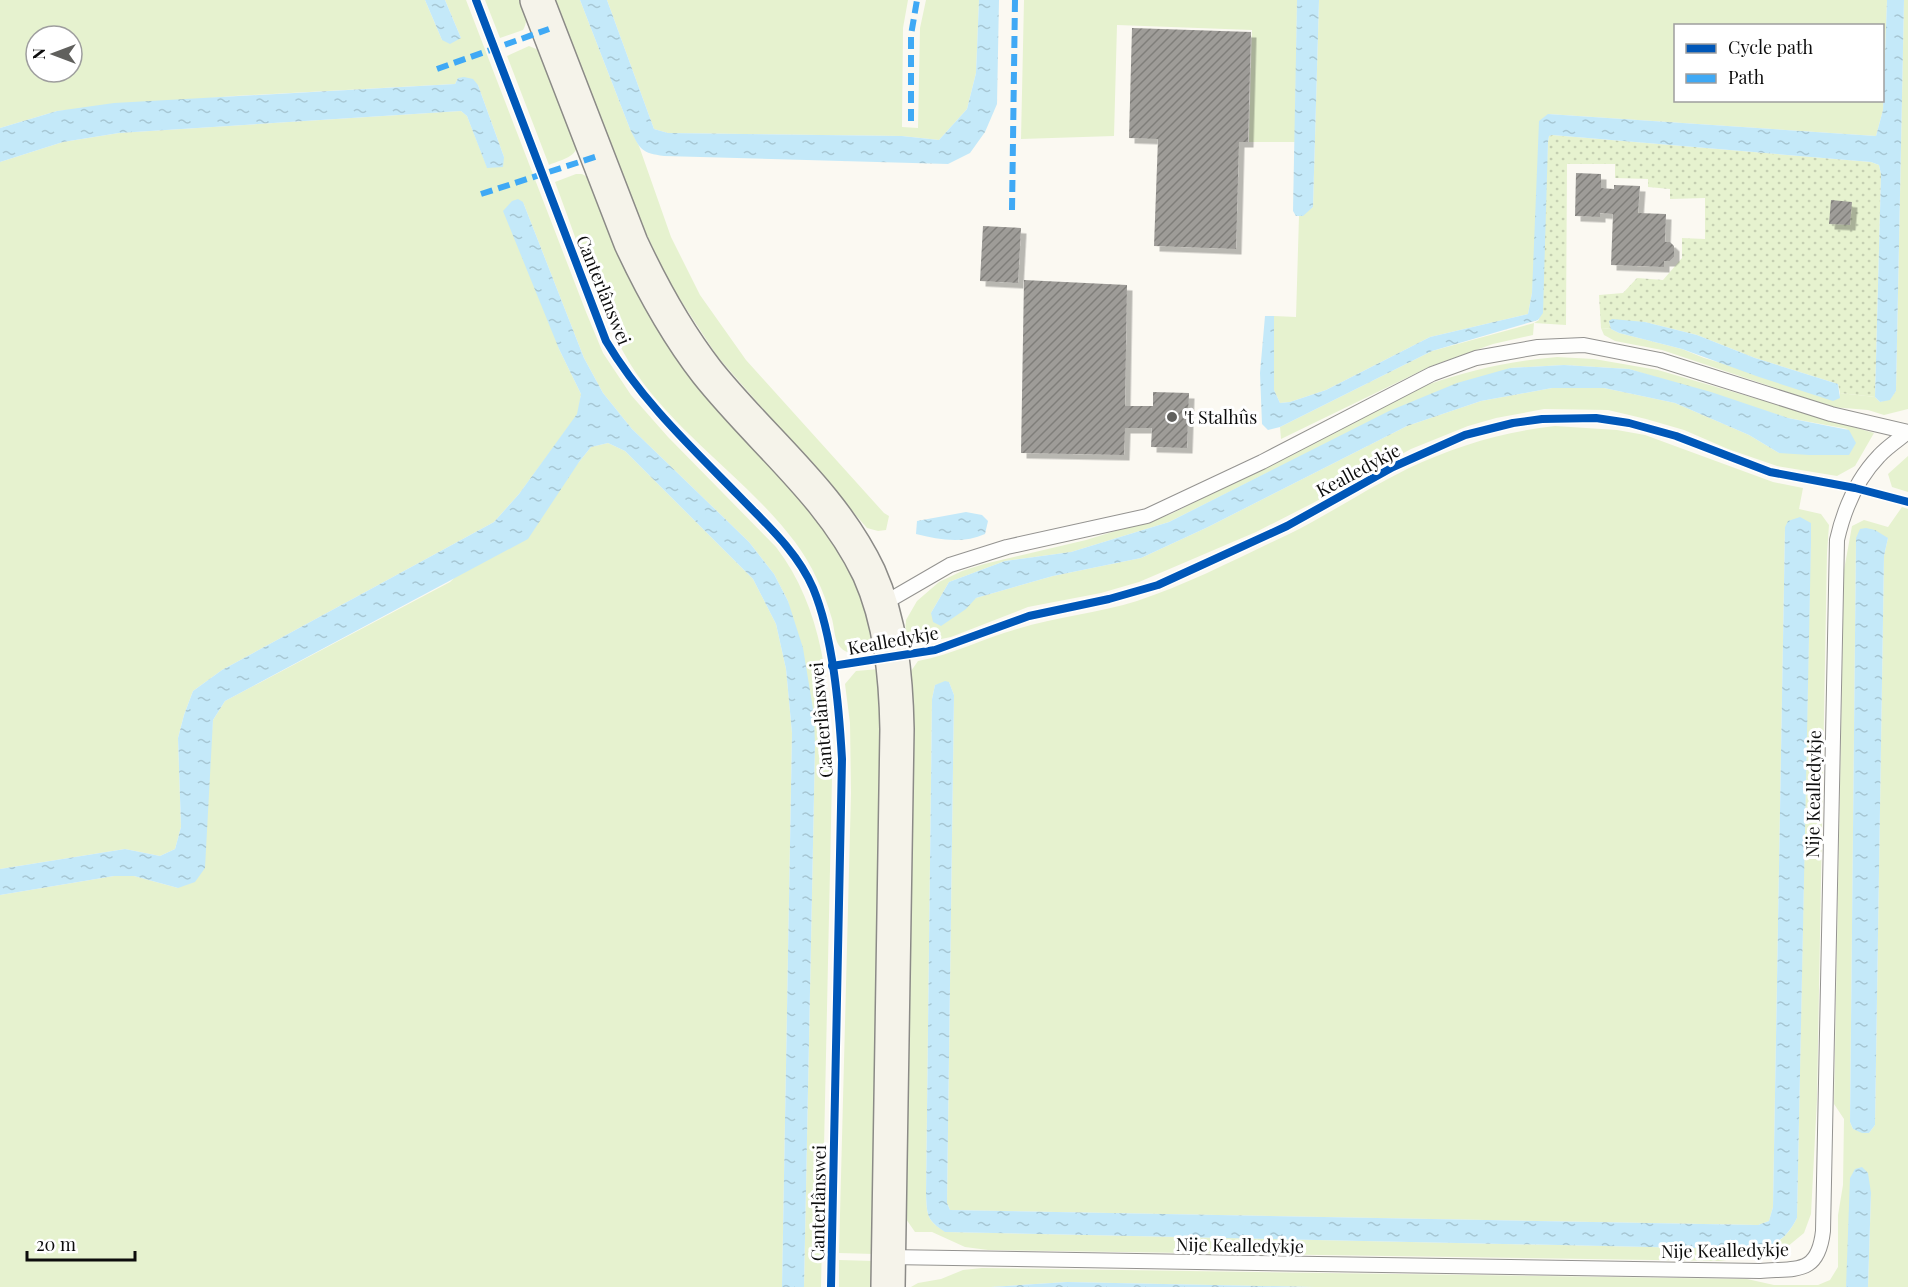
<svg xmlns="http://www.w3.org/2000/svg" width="1908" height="1287" font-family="'Playfair Display',serif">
<defs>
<pattern id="garden-dots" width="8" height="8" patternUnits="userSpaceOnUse" patternTransform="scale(1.5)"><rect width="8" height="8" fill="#e6f2cf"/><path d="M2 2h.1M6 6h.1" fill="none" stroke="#c4ceb1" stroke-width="1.8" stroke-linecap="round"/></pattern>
<pattern id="water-ripples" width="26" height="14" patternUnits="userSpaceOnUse" patternTransform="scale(1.5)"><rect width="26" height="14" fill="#c4e9f9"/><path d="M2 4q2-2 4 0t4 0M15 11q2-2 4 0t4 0" fill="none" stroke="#a7c7d4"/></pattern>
<pattern id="building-hatch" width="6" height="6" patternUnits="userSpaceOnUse" patternTransform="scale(1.5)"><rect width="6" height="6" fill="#9e9c98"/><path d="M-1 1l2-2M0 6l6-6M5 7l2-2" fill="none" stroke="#7f7e7a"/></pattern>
<filter id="shadow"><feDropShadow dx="5.5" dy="5.5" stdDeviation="0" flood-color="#0004"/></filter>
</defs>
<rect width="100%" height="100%" fill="#fbf9f2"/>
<g fill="#e6f2cf" fill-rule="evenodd">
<path d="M0 0H425L442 40 461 38 445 0H466L586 312 603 353 631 395 668 437 776 547C826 612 831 697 832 777L821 1287H804L815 746 788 601 774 574 749 542 632 429 603 393 584 358 523 202 559 349 581 394 578 414 519 494 494 522 222 670 193 691 184 715 178 738 181 827 175 849 160 856 125 849 0 869V162L63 142 119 133 461 111 467 116 487 167 504 157 478 85 458 78 455 84 234 96 57 111 0 128ZM36 36H72V72H36Z"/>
<path d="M485 0H522C525 11 529 20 523 30L500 38Z"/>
<polygon points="555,0 580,0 630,129 639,146 671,237 700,295 746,360 884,513 889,516 886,530 878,531 867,528 717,356 670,284 644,229"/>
<polygon points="607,0 908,0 903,28 902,127 918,128 920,28 926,0 979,0 976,73 967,109 939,140 902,136 668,133 654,129"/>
<polygon points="1024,0 1297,0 1295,142 1249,142 1252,30 1117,25 1114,136 1021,139"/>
<path d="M1319 0H1887L1883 110 1876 136 1548 114 1532 293 1528 314 1430 337 1326 390 1290 402 1280 403 1274 390V316L1296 317 1299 216 1313 207ZM1676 26H1882V100H1676Z"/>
<polygon points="1904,0 1908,0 1908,409 1884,415 1868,410 1832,407 1662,350 1615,341 1604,335 1601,328 1611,329 1619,333 1682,349 1704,358 1839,398 1840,393 1875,397 1880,402 1890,399 1896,391"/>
<path d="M529 46 541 51 578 145C575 158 560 160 549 165L507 56Z"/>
<path d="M576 174H582L589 178 818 514 856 580 867 610 877 651C867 652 854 656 845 651 834 645 835 630 832 619 824 591 812 565 795 542 746 477 672 432 629 362 598 309 577 240 555 182Z"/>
<polygon points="1534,323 1533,335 1493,344 1431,366 1281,439 1280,427 1432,351"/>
<path d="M1557 357 1594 359 1658 370 1874 433 1855 466 1837 476 1777 466 1728 449 1684 430 1646 419 1608 410 1544 409 1496 418 1468 426 1411 449 1313 503 1256 532 1139 582 1101 593 1028 607 951 637 917 644 905 634 906 620 917 601 939 582 962 571 984 564 1086 540 1171 514 1427 385C1470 370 1511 361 1557 357ZM1564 365 1629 369 1788 418 1848 429 1779 453 1749 435 1675 403 1604 388H1552L1481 401 1407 426 1208 527 1141 558 1053 576 976 598 931 613 949 582 1005 561 1071 552 1169 522 1269 472 1510 368Z"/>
<path d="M1555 426 1617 430 1645 435 1773 482 1803 488 1799 509 1821 514 1829 525 1827 553 1817 1099 1811 1214 1804 1233 1787 1247 1764 1255 1719 1261 988 1250 965 1247 932 1232H915L906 1219 903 1190 909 674 918 661C952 655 984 638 1017 629 1056 617 1098 613 1137 601 1189 584 1238 558 1287 535 1328 515 1366 489 1407 469 1455 446 1502 432 1555 426ZM1811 523 1797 1218C1783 1245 1771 1247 1741 1249L946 1232C927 1221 927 1216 926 1194L932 699 935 685 949 682 954 695 947 1203 950 1210 1758 1225 1769 1221 1773 1207 1785 527Z"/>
<polygon points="608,443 625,451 753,579 776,624 786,669 792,733 782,1287 0,1287 0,895 114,876 134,876 178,888 210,754 213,720 225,701 450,582 579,462 591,447"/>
<polygon points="1908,456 1908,492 1892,487 1888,474"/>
<path d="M1902 507 1908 509V1287H1868L1871 1193 1848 1274 1846 1287H1315L1067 1282 991 1287H911L918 1283 941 1279 963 1270 982 1268 1747 1279 1774 1285H1818L1830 1280 1838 1267V1215L1843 1185 1844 1119 1834 1104 1844 570 1852 526 1864 520 1888 527ZM1856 538H1888L1884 556 1875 1125 1869 1133 1853 1129 1850 1122Z"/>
<polygon points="879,669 881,689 874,1254 839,1253 851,793 850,723 845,684 856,671"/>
<polygon points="839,1260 874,1261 874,1287 839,1287"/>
</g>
<polygon fill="url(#garden-dots)" points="1552,135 1871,162 1879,165 1881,174 1875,397 1840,393 1838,384 1755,358 1697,335 1645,322 1609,321 1611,329 1601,328 1599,295 1623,293 1637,278 1663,280 1682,258 1682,238 1705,239 1705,198 1670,199 1670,189 1648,187 1648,179 1615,178 1615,164 1567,164 1566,325 1534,323 1539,320 1548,142 1549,136"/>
<g fill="url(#water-ripples)">
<polygon points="425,0 445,0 461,38 450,44 442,40"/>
<path d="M580 0H607L654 129 668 133 902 136 939 140 967 109 976 73 979 0H999L997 104 985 132 970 153 948 164 664 156C642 153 640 150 630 129Z"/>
<polygon points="1297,0 1319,0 1313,207 1303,216 1296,216 1293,211"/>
<polygon points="1887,0 1904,0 1896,391 1890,400 1880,402 1875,397 1881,174 1879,165 1871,162 1552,135 1549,136 1548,142 1543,313 1538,320 1432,351 1280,427 1268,430 1262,424 1260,373 1265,316 1274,316 1274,390 1280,403 1290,402 1326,390 1430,337 1528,314 1532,293 1539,121 1548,114 1876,136 1883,110"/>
<polygon points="464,77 473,79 478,85 504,157 503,167 487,168 467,116 461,111 119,133 63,142 0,162 0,128 57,111 114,103 455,84 458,78"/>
<polygon points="518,199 523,202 584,358 603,393 632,429 749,542 774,574 788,601 803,648 814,715 815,746 804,1287 782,1287 792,733 786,669 776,624 753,579 625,451 608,443 591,447 579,462 528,539 225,701 213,720 205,868 195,882 178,888 134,876 114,876 0,895 0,869 125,849 160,856 175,849 181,827 178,738 184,715 193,691 222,670 494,522 519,494 577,414 581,394 559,349 503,211 512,201"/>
<polygon points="1612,319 1645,322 1697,335 1755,358 1838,384 1840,398 1833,401 1759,377 1682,349 1619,333 1611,329 1609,321"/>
<polygon points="1564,365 1629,369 1711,392 1788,418 1849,430 1856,443 1849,455 1809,455 1779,453 1749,435 1675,403 1604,388 1552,388 1481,401 1407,426 1208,527 1141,558 1053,576 976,598 966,609 941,626 933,622 931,613 949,582 1005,561 1071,552 1169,522 1389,411 1457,383 1510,368"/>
<path d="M966 512 982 515 988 521 985 534C963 544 939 540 916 534L917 521Z"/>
<path d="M1800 517 1811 523V542L1797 1218C1783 1245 1770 1247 1741 1249L945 1232C927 1220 927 1216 926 1194L932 699 935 685 945 681 949 682 954 695 947 1203 950 1210 1758 1225 1769 1221 1773 1207 1785 527 1788 521Z"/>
<polygon points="1866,528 1875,530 1888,538 1884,556 1875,1125 1869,1133 1862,1133 1853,1129 1850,1122 1856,538 1860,529"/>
<polygon points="1862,1167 1868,1173 1871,1193 1868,1287 1846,1287 1850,1178 1855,1169"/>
<polygon points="1067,1282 1315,1287 991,1287"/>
</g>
<g fill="url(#building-hatch)" filter="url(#shadow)">
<polygon points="1132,28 1251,32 1248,142 1239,142 1236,249 1154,246 1158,139 1129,138"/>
<polygon points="1576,173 1601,174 1601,188 1614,189 1614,185 1640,186 1638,213 1666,214 1665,242 1670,242 1674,246 1674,257 1670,261 1664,261 1664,267 1611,265 1613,214 1600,213 1600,217 1575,216"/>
<polygon points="1831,200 1852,202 1850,225 1829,224"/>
<polygon points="983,226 1021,228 1018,283 980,281"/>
<polygon points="1024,280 1127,285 1125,406 1153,406 1153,392 1189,393 1187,448 1151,447 1152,428 1125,428 1124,455 1021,453"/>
</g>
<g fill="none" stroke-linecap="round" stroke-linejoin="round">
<defs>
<g id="lane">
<polyline points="881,605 950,565 1007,547 1147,516 1262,462 1432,374 1476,358 1538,347 1584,345 1660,360 1831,414 1908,432"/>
<path d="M888 1257 1760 1271C1797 1268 1818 1275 1823 1231L1837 540C1844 509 1856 480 1879 456 1887 447 1898 440 1908 432"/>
</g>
<path id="secondary" d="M537 0 631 243C652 288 676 332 707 372 761 440 831 493 869 573 891 622 896 677 897 729L888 1287"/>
</defs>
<use href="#lane" stroke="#949390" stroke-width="16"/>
<use href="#secondary" stroke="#8b8a87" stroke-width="36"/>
<use href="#lane" stroke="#fefefd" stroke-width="14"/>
<use href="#secondary" stroke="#f5f3ea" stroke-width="33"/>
<g stroke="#3fa9f5" stroke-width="6" stroke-dasharray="12 6" stroke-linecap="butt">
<polyline points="437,69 549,29"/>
<polyline points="911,121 911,35 917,0"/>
<polyline points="481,194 598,156"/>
<polyline points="1012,210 1015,0"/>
</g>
<defs>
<g id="cycleway">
<path d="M476 0 606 341C641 400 691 447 739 496 766 524 797 551 813 588 833 636 839 707 842 759L831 1287"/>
<polyline points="832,666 935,650 1029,616 1109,599 1158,585 1287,526 1393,467 1465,435 1513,423 1542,419 1596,418 1629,423 1676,436 1770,472 1855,488 1908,502"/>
</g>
</defs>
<use href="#cycleway" stroke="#fff" stroke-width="11"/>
<use href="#cycleway" stroke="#0057b8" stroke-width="8"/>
</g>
<circle fill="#60605d" stroke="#fff" stroke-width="2" cx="1172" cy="417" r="6"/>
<g text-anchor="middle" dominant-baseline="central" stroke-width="6" stroke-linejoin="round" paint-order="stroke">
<g font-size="18" fill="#0d0d0d" stroke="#fff">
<text transform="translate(604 290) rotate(68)">Canterlânswei</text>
<text transform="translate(1358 470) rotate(-28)">Kealledykje</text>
<text transform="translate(893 640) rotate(-10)">Kealledykje</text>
<text transform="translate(821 720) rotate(-95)">Canterlânswei</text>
<text transform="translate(1813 794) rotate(-89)">Nije Kealledykje</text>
<text transform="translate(818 1203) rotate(-89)">Canterlânswei</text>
<text transform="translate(1240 1245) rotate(1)">Nije Kealledykje</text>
<text transform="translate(1725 1250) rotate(-1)">Nije Kealledykje</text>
</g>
<g font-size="18" fill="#0d0d0d" stroke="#fff" text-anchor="start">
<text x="1184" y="417">'t Stalhûs</text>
</g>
</g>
<rect x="1674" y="24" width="210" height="78" fill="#ffffff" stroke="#9e9e9e" stroke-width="1.5"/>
<rect x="1686" y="44" width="30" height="9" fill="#0057b8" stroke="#9e9e9e" stroke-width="1.5"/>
<text x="1728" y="54" font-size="18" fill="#0d0d0d">Cycle path</text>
<rect x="1686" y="74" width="30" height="9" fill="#3fa9f5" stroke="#9e9e9e" stroke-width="1.5"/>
<text x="1728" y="84" font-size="18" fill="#0d0d0d">Path</text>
<g transform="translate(54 54) rotate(270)"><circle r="28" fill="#ffffff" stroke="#9e9e9e" stroke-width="1.5"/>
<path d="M0-4.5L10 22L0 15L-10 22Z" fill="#60605d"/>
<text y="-9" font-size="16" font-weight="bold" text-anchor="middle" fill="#0d0d0d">N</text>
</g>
<path d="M27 1251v9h108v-9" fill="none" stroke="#0d0d0d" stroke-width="3"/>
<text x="36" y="1251" font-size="18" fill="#0d0d0d" stroke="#ffffff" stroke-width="4.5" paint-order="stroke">20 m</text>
</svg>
